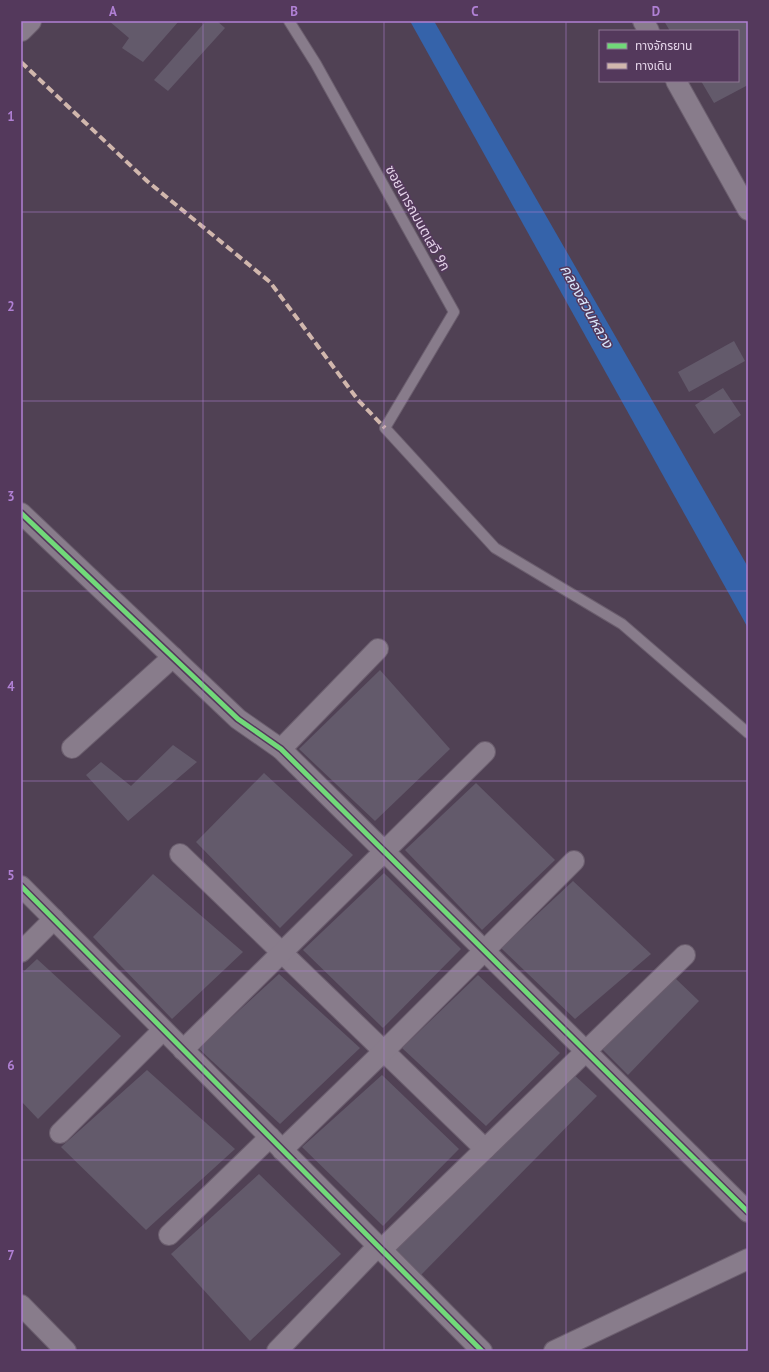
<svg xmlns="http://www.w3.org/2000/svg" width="769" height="1372" font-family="'PT Sans','Noto Sans Thai',sans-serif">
<rect width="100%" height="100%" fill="#504154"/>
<polygon fill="#3563aa" points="410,21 434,21 748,567 748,628"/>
<g fill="#635a6b">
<polygon points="109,21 179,21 143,62 122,48 129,38"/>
<polygon points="206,21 217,21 225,28 168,91 154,80"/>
<polygon points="664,21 748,21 748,85 714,103 701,81 738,81 738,31 670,31"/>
<polygon points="734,341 745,361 689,392 678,372"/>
<polygon points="723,388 741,415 714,434 695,405"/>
<polygon points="380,670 450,749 375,821 299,749"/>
<polygon points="173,745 197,762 128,821 86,775 101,762 131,786"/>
<polygon points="264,773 353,855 280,928 196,842"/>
<polygon points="476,783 555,860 482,930 405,850"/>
<polygon points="384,873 461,949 383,1028 303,950"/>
<polygon points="153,874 243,952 172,1019 93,937"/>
<polygon points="573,881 651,954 575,1019 501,948"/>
<polygon points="37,959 121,1036 38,1119 21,1101 21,974"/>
<polygon points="279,974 360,1048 280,1124 198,1048"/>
<polygon points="478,975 560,1053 486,1126 402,1048"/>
<polygon points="675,978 699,1001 628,1075 601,1048"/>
<polygon points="147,1070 235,1149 146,1230 61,1147"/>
<polygon points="571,1072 597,1096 420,1276 394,1250"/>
<polygon points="382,1075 459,1149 383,1226 302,1147"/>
<polygon points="259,1174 341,1254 250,1341 171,1254"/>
</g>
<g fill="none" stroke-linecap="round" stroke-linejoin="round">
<defs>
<polyline id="lane" points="289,21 316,64 454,312 385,428 495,548 622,624 748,733"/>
<g id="street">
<polyline points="643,21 649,31"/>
<polyline points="676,81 748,210"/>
<polyline points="21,513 238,719 281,749 748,1212"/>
<polyline points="72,748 173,657"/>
<polyline points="281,749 378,649"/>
<polyline points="180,854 485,1149"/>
<polyline points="21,886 482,1351"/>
<polyline points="21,952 54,919"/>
<polyline points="183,1050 485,752"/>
<polyline points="60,1133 163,1030"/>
<polyline points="282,1150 384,1051 574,861"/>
<polyline points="169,1235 270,1137"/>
<polyline points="381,1250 685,955"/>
<polyline points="21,1305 66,1351"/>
<polyline points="277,1351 378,1246"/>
<polyline points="554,1351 748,1259"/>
</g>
<polyline id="secondary" points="21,30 30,21"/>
</defs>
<use href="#lane" stroke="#6b5e6e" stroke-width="12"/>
<use href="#street" stroke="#6b5e6e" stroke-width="22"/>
<use href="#secondary" stroke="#6b5e6e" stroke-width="24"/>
<use href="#lane" stroke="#887c8b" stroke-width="10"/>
<use href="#street" stroke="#887c8b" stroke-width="20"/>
<use href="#secondary" stroke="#887c8b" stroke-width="22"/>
<polyline stroke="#d1b7ad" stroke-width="4" stroke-dasharray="8 4" stroke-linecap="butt" points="21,62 147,181 270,282 358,400 385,428"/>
<defs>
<g id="cycleway">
<polyline points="21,513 238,719 281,749 748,1212"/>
<polyline points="21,886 482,1351"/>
</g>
</defs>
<use href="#cycleway" stroke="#54395c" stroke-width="8"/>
<use href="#cycleway" stroke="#71d979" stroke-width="5"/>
</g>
<path fill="none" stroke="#b080d4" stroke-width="1" stroke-opacity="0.55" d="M203 21V1351M384 21V1351M566 21V1351M21 212H748M21 401H748M21 591H748M21 781H748M21 971H748M21 1160H748"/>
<g text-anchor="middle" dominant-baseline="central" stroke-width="3" stroke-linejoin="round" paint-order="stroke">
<g font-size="14" fill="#e4d4e9" stroke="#54395c">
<text transform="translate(418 218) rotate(61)">ซอยนารถมนตเสวี 9ก</text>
</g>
<g font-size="15" font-style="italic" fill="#d7e5fa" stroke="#54395c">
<text transform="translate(587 306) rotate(61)">คลองสวนหลวง</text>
</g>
</g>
<rect width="769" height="1372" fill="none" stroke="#54395c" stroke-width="44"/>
<rect x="599" y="30" width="140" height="52" fill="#54395c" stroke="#8e7794"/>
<rect x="607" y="43" width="20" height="6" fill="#71d979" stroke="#8e7794"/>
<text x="635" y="50" font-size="12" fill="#e4d4e9">ทางจักรยาน</text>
<rect x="607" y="63" width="20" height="6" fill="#d1b7ad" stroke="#8e7794"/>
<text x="635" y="70" font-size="12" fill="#e4d4e9">ทางเดิน</text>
<rect x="22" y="22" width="725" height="1328" fill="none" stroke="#b080d4" stroke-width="1.5"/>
<g font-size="13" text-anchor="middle" font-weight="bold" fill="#b080d4">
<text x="113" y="16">A</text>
<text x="294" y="16">B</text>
<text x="475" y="16">C</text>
<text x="656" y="16">D</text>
<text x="11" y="121">1</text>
<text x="11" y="311">2</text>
<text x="11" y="501">3</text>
<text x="11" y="691">4</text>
<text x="11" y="880">5</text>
<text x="11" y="1070">6</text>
<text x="11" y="1260">7</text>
</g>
</svg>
